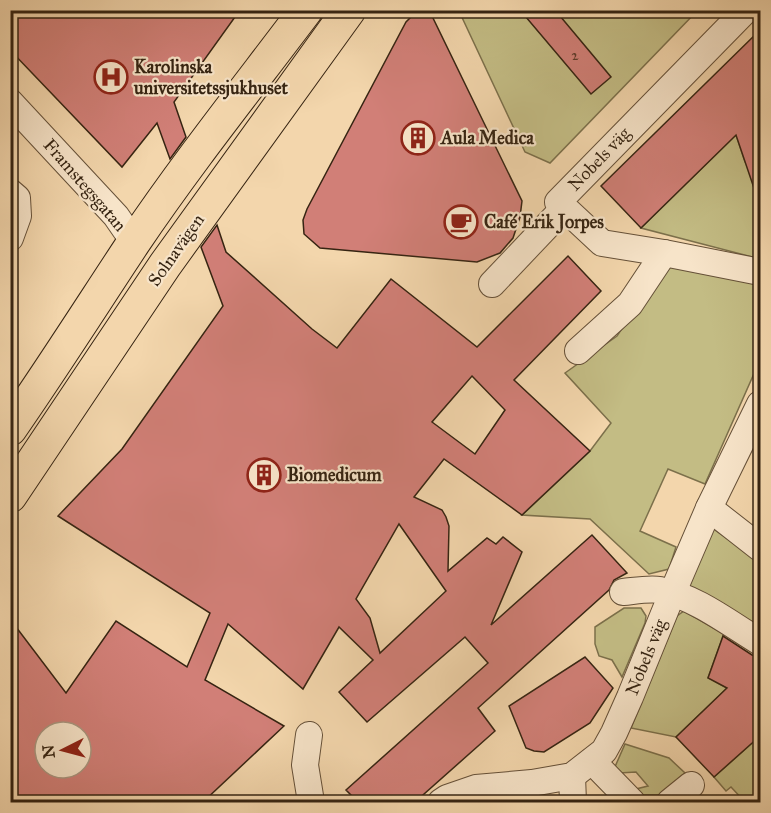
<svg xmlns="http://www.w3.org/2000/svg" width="771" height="813" font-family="'IM FELL Great Primer',serif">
<rect width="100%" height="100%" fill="#f3d6ac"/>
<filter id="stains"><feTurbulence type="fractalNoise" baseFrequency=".00333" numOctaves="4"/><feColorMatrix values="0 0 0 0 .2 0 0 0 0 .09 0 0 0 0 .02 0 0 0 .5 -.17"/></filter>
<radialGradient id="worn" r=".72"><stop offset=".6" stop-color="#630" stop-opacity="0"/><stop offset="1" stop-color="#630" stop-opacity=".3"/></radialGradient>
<g fill="#c3bc84" stroke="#7c704b" stroke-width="1.5">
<polygon points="459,11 697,11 550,163 525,152"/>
<polygon points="736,135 745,162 760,166 760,259 641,228"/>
<polygon points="666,264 760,282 760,360 705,484 668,469 640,531 676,547 669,569 649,574 590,519 522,515 590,451 611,423 565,373 617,336"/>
<polygon points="712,528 760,562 760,632 688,590"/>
<polygon points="624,608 641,608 646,616 645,623 622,677 612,660 599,656 595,644 595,627"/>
<polygon points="684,611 724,634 708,678 727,688 676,737 631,728 677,616"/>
<polygon points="760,736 760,802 745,802 731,787 726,791 714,777"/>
<polygon points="625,744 669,758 685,773 659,795 637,795 632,790 648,786 636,772 619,773 614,769"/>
<polygon points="554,799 556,802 482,802 486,801"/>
</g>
<g fill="#d17f77" stroke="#362412" stroke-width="1.5" fill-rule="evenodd">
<polygon points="10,10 240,10 174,102 186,137 170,159 157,123 122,167 10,50"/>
<polygon points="418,10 430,12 522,201 520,217 513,238 500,253 477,262 320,248 304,234 303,220 307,209 406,22"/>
<polygon points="520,10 555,10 611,77 591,94"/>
<polygon points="760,30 760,196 757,197 736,135 641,228 601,186"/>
<path d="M217 225 226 252 312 329 337 348 391 279 477 347 568 256 601 291 514 380 590 451 522 515 444 459 414 497 442 510 446 517 449 526 448 571 487 538 496 544 503 537 522 552 491 625 592 535 627 573 614 580 609 590 478 708 495 731 415 802H358L346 790 488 663 465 637 367 722 339 692 373 660 339 627 303 689 228 624 205 680 284 726 203 802H10V619L66 693 116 621 187 667 210 613 58 516 122 449 223 306 201 247ZM472 376 505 410 475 454 432 422ZM399 524 446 591 380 653 370 618 356 599ZM45 732H81V768H45Z"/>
<polygon points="723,636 752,655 760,657 760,736 714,777 676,737 727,688 708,678"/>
<polygon points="585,657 613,688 590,723 544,752 534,751 526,748 509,706"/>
</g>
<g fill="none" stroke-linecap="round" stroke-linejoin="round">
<defs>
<g id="minor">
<polyline points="746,10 558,202 602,243 664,253 760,272"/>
<polyline points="10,102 116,216 134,242"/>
<polyline points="10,192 17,198 18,216 10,238"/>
<polyline points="492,284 564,208"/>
<polyline points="578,351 630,304 664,253"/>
<polyline points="709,508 760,548"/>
<path d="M623 592C634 591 649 588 660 590 696 597 730 624 760 642"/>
<polyline points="309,735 305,765 311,802"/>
<polyline points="592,761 632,802"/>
<polyline points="572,776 573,802"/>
<polyline points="441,802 447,798 476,788 532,783 572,776 604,751 614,733 630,697 672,594 709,508 760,404"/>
<polyline points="670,802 691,785"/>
</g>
<g id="major">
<path d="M10 429C53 367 93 304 134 242 188 162 248 87 306 10"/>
<polyline points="10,496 165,265 349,10"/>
</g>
</defs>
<use href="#minor" stroke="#655038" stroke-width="28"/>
<use href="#major" stroke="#362412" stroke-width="35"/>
<use href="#minor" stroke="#f7e4c9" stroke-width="26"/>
<use href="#major" stroke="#f3d6ac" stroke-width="33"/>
</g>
<defs>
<symbol id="hospital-ring" viewBox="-11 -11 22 22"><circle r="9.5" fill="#f7e4c9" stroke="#8f2418" stroke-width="1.5"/><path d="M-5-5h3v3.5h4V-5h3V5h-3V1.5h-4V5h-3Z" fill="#8f2418"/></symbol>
<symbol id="building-ring" viewBox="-11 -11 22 22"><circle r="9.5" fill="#f7e4c9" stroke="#8f2418" stroke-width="1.5"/><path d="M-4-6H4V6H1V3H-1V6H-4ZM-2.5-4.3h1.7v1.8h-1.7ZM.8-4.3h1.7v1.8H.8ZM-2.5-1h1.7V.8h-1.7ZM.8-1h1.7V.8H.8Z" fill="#8f2418"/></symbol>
<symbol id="cafe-ring" viewBox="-11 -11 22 22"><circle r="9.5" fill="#f7e4c9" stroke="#8f2418" stroke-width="1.5"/><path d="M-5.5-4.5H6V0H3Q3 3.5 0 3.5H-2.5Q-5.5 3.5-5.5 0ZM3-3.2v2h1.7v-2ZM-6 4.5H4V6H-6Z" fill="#8f2418"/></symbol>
</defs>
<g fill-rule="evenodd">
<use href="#hospital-ring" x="92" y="58" width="38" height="38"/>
<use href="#building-ring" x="399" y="119" width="38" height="38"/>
<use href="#cafe-ring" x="442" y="203" width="38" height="38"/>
<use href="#building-ring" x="245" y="456" width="38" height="38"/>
</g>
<g text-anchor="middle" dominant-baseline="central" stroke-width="4.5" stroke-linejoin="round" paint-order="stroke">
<g font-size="15" fill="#5d3b2b">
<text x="575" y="55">2</text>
</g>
<g font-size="18" font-weight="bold" fill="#362412" stroke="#f7e4c9" text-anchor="start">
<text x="134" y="67">Karolinska<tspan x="134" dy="21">universitetssjukhuset</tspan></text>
<text x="441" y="138">Aula Medica</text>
<text x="484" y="222">Café Erik Jorpes</text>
<text x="287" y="475">Biomedicum</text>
</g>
<g font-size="18" fill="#362412" stroke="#f7e4c9">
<text transform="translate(599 159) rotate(-46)">Nobels väg</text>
<text transform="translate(85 185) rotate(49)">Framstegsgatan</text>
<text transform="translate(176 250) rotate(-55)">Solnavägen</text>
<text transform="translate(646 657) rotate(-68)">Nobels väg</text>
</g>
</g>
<rect width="771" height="813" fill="none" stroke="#f3d6ac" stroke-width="36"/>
<rect x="12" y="12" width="747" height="789" fill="none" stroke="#362412" stroke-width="3"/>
<rect x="18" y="18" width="735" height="777" fill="none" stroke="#362412" stroke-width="1.5"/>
<g transform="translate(63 750) rotate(264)"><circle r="28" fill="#f7e4c9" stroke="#aa9780" stroke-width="1.5"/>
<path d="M0-4.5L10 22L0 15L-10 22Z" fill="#8f2418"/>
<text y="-9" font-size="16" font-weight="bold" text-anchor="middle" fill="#362412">N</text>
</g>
<rect width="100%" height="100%" filter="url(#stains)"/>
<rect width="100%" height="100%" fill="url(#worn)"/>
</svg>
